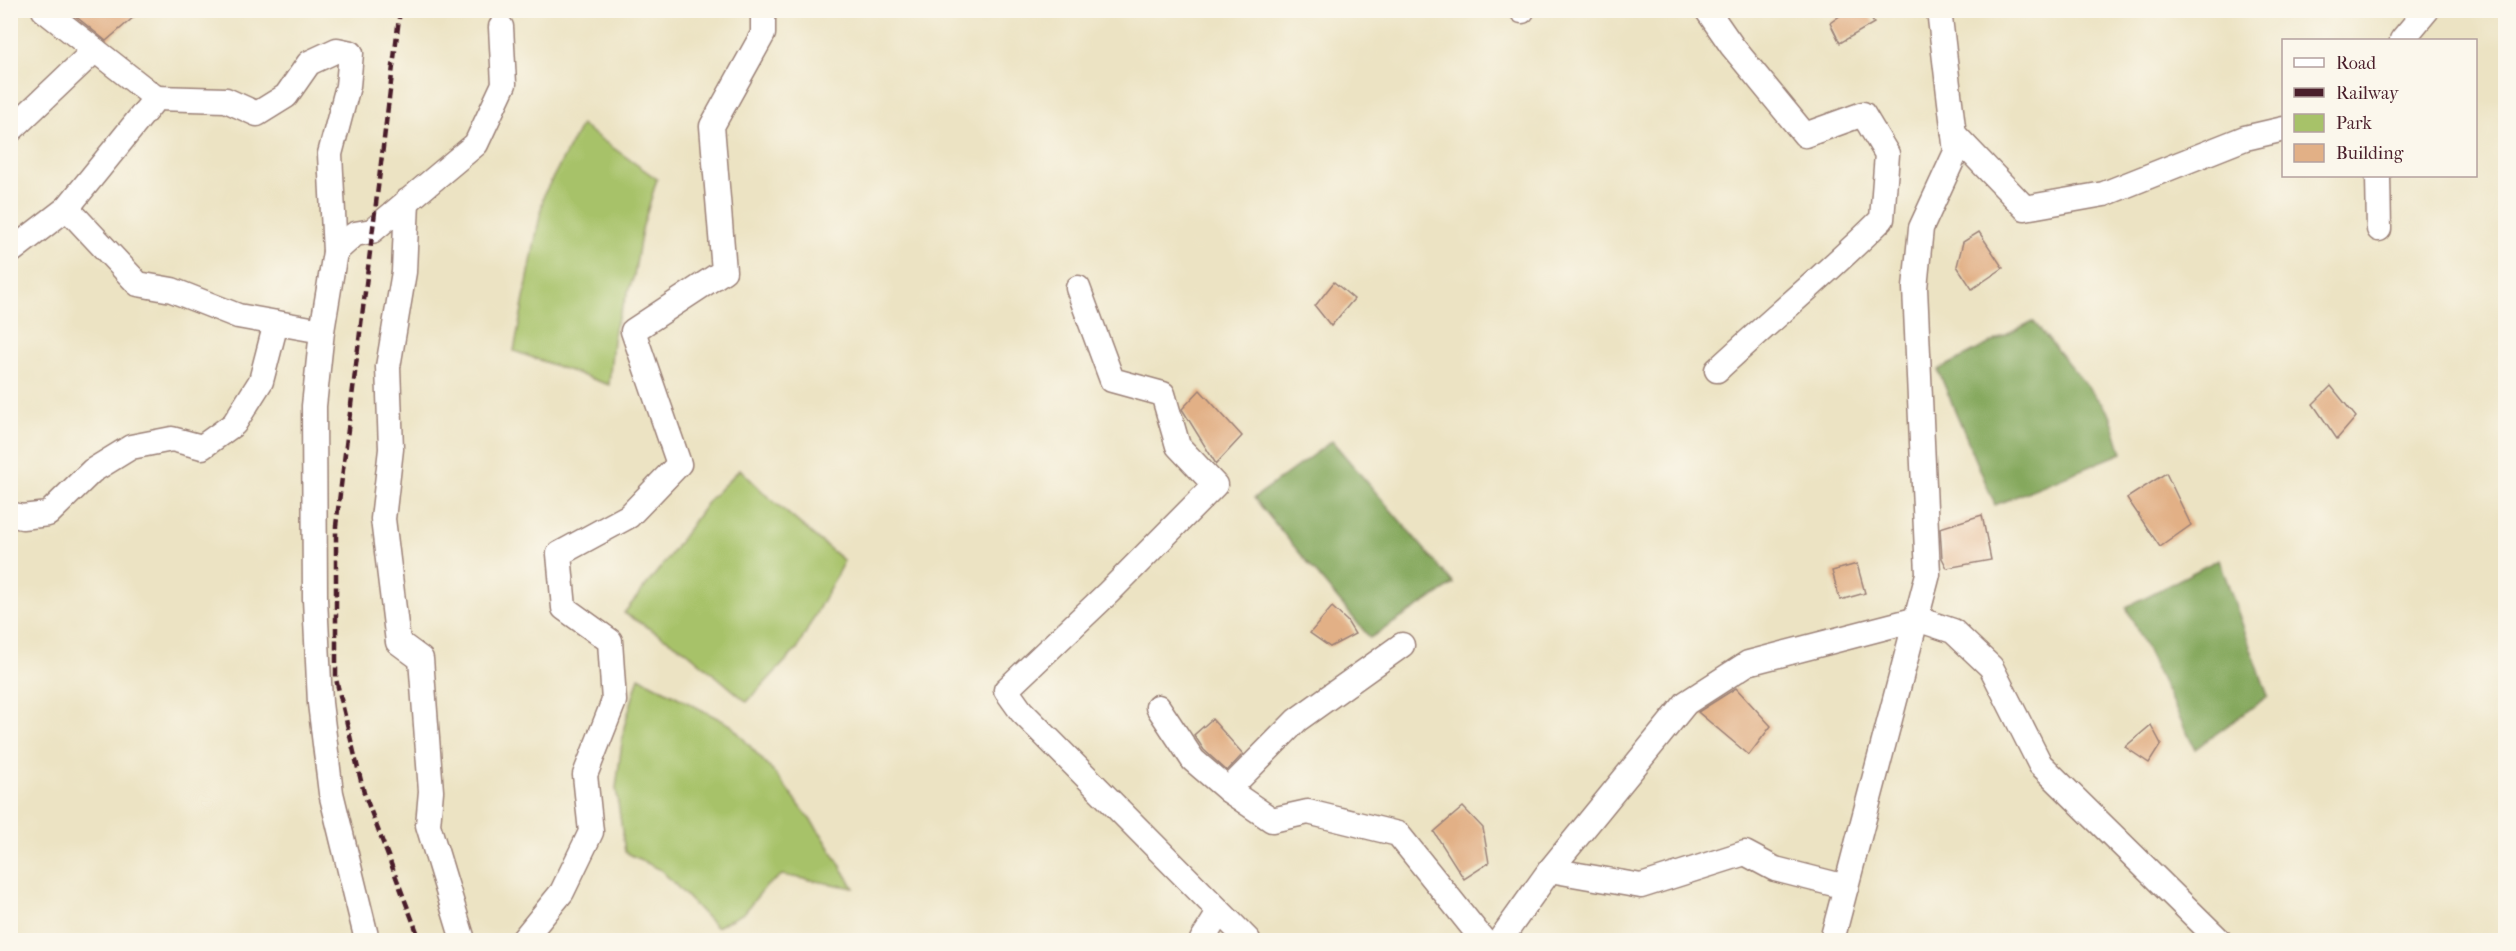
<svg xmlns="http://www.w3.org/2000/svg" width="2516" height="951" font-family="'IM FELL French Canon',serif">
<rect width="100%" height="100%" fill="#fbf7ec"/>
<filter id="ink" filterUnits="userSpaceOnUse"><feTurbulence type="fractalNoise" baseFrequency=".0167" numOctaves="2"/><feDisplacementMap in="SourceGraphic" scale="12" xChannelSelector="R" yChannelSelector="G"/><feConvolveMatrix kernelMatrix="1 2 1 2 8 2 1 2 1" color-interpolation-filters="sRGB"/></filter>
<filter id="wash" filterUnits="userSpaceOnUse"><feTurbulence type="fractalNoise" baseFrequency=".008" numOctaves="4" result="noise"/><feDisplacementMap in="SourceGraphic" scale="24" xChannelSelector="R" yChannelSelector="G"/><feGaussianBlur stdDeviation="1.35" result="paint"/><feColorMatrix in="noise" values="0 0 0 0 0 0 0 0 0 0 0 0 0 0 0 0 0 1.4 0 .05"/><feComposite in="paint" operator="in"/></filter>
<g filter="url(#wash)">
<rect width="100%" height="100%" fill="#ece3c3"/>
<g fill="#a7c269" stroke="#78704a" stroke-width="1.5">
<polygon points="581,125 657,179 642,229 634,276 614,329 609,385 514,351 544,194"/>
<polygon points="740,469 766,495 844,561 797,649 747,702 685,650 624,613 668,558 708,501"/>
<polygon points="639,677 731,725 777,776 822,835 854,888 782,875 765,887 744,913 716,927 661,870 625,852 616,788 624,727"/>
</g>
<g fill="#85a85d" stroke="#686444" stroke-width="1.5">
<polygon points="2033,321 2110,414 2122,453 1995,505 1938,370"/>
<polygon points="1332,441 1454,584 1370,638 1254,498"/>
<polygon points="2219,559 2268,696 2195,749 2126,607"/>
</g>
<g id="blocks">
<g fill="#e2b086">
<polygon points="68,10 142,10 106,41"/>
<polygon points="1848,10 1865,10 1874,23 1840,43 1830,23"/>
<polygon points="1979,232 2003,268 1972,289 1957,266 1963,242"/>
<polygon points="1334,282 1354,299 1331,326 1315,306"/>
<polygon points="2331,386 2356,417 2337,439 2313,404"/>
<polygon points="1200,390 1242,436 1216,464 1182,409"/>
<polygon points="2166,473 2191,525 2160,547 2127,498"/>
<polygon points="1982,515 1991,560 1947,568 1942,558 1940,528"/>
<polygon points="1857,564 1865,593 1840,600 1832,571"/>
<polygon points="1332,607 1347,621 1355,634 1330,647 1310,633"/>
<polygon points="1736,688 1771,726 1749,755 1698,712"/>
<polygon points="1212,719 1243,754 1227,771 1204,750 1194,735"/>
<polygon points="2151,725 2161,744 2149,763 2125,747"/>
<polygon points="1463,807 1483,828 1489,863 1464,879 1434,832"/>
</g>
</g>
</g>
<g filter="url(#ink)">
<use href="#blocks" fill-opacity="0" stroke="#9b8177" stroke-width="1.5"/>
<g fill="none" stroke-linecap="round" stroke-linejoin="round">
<defs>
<g id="minor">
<polyline points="44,10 156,98"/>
<path d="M1707 10 1732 46 1805 135 1863 114 1887 154 1882 219C1829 272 1772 319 1717 370"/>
<polyline points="1522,11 1522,10"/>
<polyline points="2402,40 2427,10"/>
<polygon points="337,50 351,53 348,86 330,154 335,252 322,331 238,316 172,290 138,284 67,208 156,98 226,100 257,114 286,96 309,63"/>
<polyline points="12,129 95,50"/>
<polyline points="1954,134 2025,208 2104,194 2245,138 2284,129"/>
<polyline points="2378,176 2379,229"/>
<polyline points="407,201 404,272 388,367 391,449 383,519 398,642 421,659 431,791 428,825 463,940"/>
<polyline points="10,252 67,208"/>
<polyline points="335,252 355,234 372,231 476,144 504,84 501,27"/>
<polyline points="1078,288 1112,380 1163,394 1178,446 1215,485 1108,593 1006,690 1021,711 1248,940"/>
<polyline points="322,331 314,406 315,599 320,703 331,793 367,940"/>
<polyline points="10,514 22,517 48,514 92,471 131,447 172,439 202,447 234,424 261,381 276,323"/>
<polyline points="1402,645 1297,720 1228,790 1272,820 1308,812 1398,834 1483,940"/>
<polyline points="1158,707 1193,760 1228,790"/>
<polyline points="1550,870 1641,886 1745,853 1775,869 1846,887"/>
<polyline points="523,940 562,892 591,832 585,775 614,701 610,641 564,608 559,554 629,516 679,464 633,331 724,271 712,126 763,34 763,10"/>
<polyline points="1202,940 1219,913"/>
<polyline points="1500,940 1550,870 1686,703 1748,663 1917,619 1953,631 1991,667 2040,764 2219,940"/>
<polyline points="1832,940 1928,574 1915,288 1921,228 1956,152 1939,10"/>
</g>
</defs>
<use href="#minor" stroke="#9b8177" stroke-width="27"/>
<use href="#minor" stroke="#fff" stroke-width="24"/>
<polyline stroke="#4a1f2b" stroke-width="4.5" stroke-dasharray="9 4.5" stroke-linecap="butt" points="400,10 336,526 336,679 364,793 420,940"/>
</g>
</g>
<rect width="2516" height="951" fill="none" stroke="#fbf7ec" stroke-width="36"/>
<rect x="2282" y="39" width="195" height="138" fill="#fbf7ec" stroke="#b4a19f" stroke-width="1.5"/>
<rect x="2294" y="58" width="30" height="9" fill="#ffffff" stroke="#b4a19f" stroke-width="1.5"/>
<text x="2336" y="69" font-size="18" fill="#4a1f2b">Road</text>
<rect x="2294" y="88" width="30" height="9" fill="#4a1f2b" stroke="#b4a19f" stroke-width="1.5"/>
<text x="2336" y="99" font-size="18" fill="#4a1f2b">Railway</text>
<rect x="2294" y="114" width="30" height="18" fill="#a7c269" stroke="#b4a19f" stroke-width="1.5"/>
<text x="2336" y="129" font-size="18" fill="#4a1f2b">Park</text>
<rect x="2294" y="144" width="30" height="18" fill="#e2b086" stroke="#b4a19f" stroke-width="1.5"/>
<text x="2336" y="159" font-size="18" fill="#4a1f2b">Building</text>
</svg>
